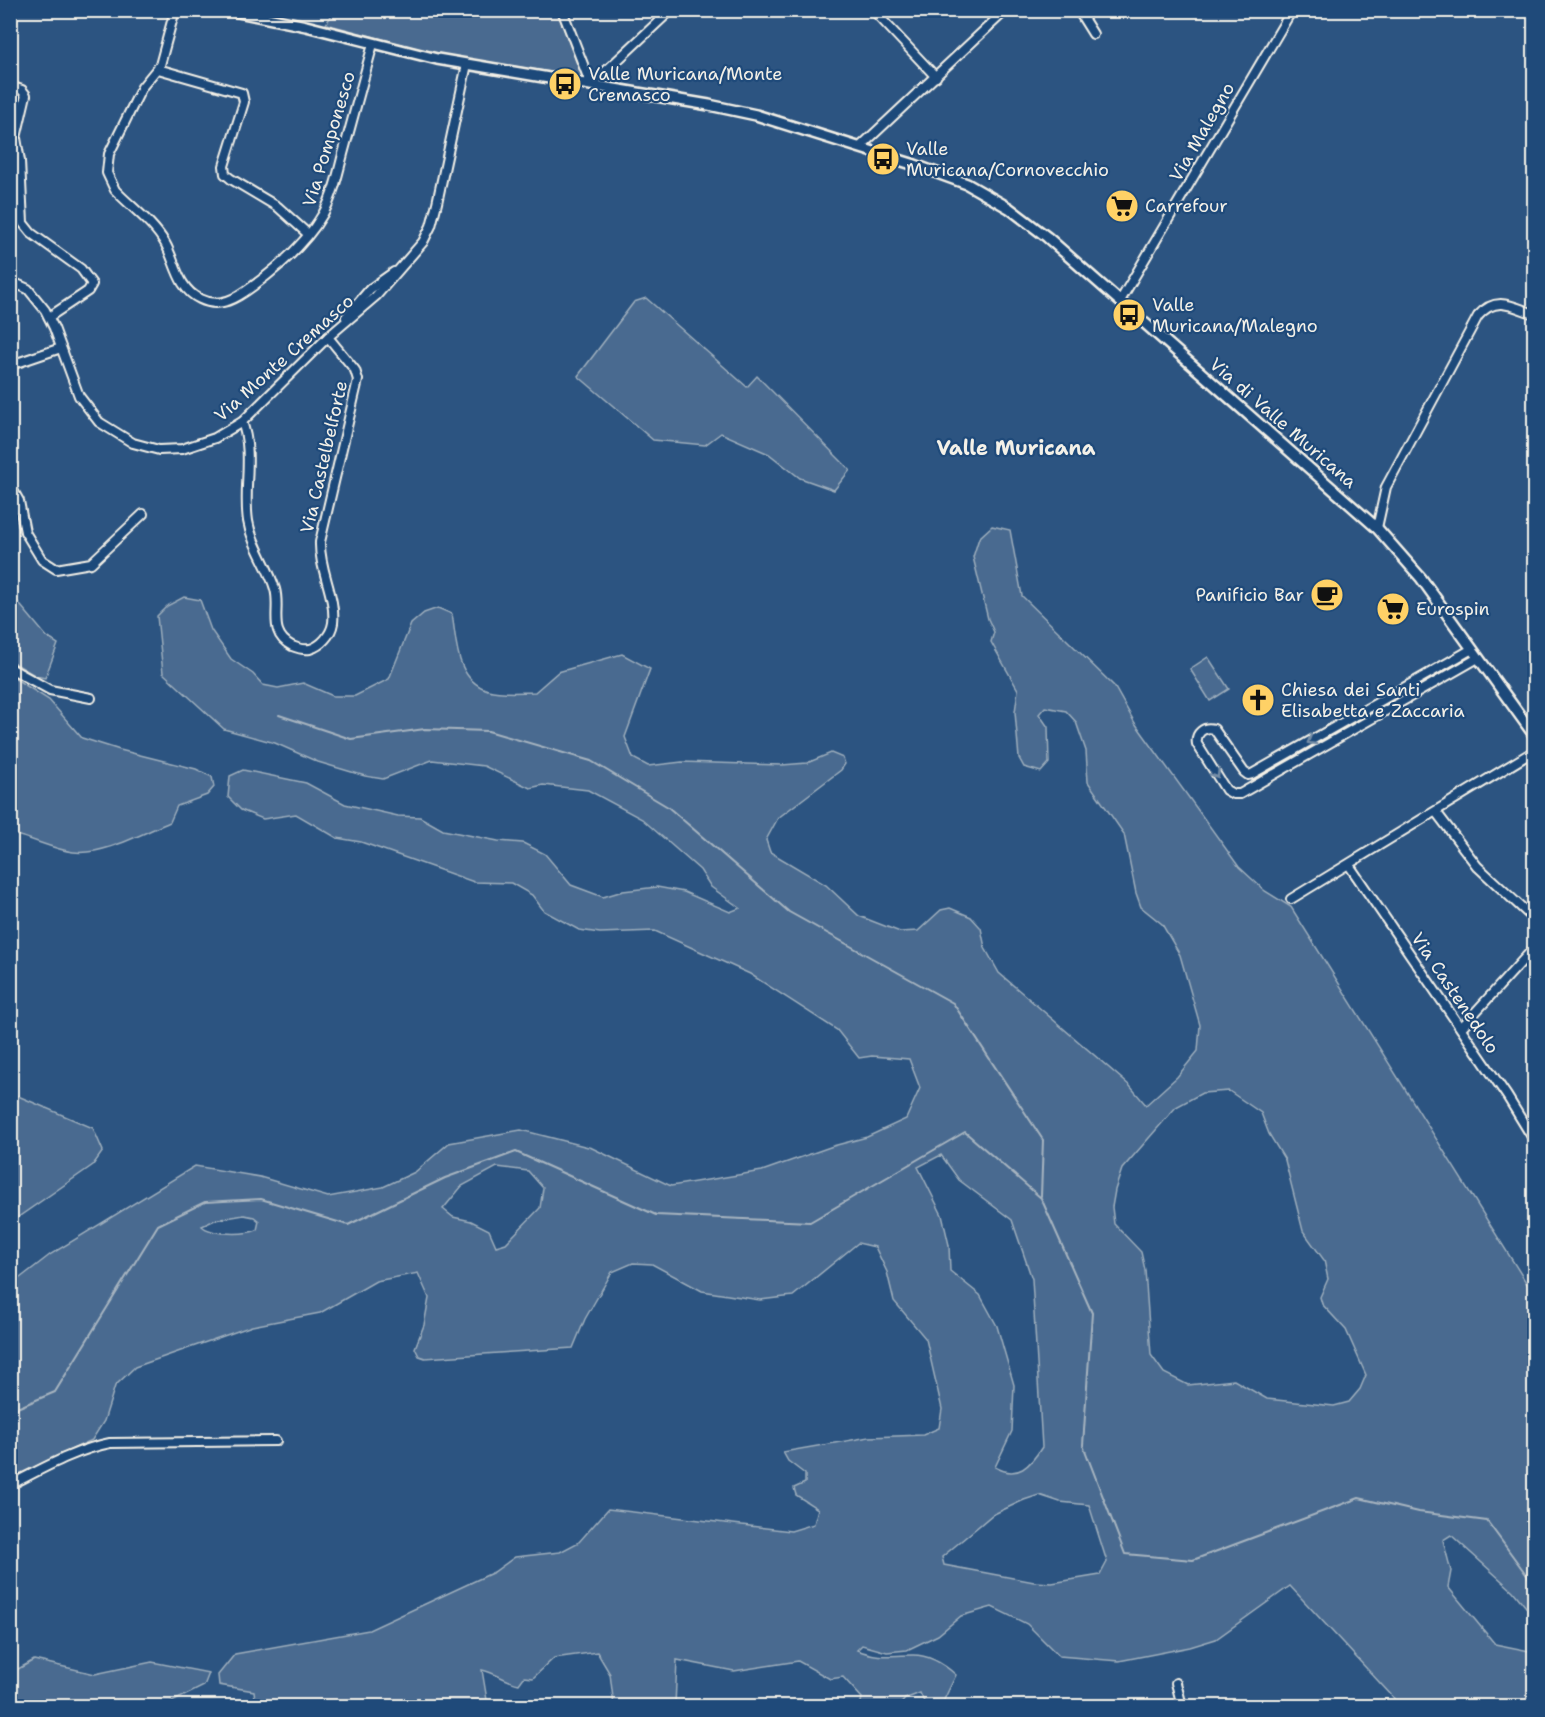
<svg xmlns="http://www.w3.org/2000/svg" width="1545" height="1717" font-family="'Shantell Sans',sans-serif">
<rect width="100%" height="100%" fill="#2c5481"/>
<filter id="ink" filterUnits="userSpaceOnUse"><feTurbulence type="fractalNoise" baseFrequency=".0167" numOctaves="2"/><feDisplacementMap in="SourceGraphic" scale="12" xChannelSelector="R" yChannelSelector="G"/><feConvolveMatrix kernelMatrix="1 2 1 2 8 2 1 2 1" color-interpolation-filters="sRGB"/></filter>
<g filter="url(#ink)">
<g fill="#496b90" stroke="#9eaebc" stroke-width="1.5" fill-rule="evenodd">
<polygon points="334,11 557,11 582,77 439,54 326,24"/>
<polygon points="646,298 747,387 757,376 850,470 834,490 800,478 769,454 721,433 705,445 653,440 578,376 634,302"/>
<path d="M992 526 1010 530 1022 596 1114 686 1135 723 1239 867 1265 891 1291 907 1534 1295V1617L1513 1591 1451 1535 1443 1540 1451 1571 1448 1587 1495 1644 1534 1652V1706H1398L1393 1697 1290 1586 1216 1639 1190 1647 1119 1661 1059 1656 1027 1624 992 1607 961 1616 938 1635 907 1650 887 1652 862 1645 857 1650C880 1659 890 1655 913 1655 929 1655 945 1665 956 1675L941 1706H926L920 1693 905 1699 899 1706H860L862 1698 843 1677 830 1679 798 1661 734 1671 677 1660 675 1706H614L610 1674 597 1652 554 1658 533 1678 524 1677 519 1684C505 1681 496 1673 482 1670L488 1706H256L254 1691 219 1685 218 1675 235 1654 369 1630 494 1572 515 1557 560 1552 579 1542 608 1509 791 1531 814 1524 818 1509 796 1495 794 1488 805 1483V1474L788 1461 783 1452 869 1437 923 1435 939 1428 942 1409 926 1339 894 1301 887 1272 875 1247 858 1243 793 1296 760 1300 702 1291 652 1264 633 1263 612 1272 585 1319 573 1348 425 1358 419 1356 415 1348 424 1325 429 1298 418 1273 376 1281 320 1313 252 1326 135 1367 115 1386 104 1421 92 1440 15 1476 11 1477V1285L51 1254 195 1166 260 1177 328 1197 383 1187 415 1172 449 1143 521 1130 592 1148 671 1186 762 1171 833 1146 867 1137 906 1119 920 1088 909 1059 872 1056 859 1058 837 1030 750 974 655 931 600 933 579 930 544 911 532 895 511 883 474 882 361 842 337 838 296 814 263 819 241 810 228 797 230 776 243 770 306 783 345 804 398 816 420 817 443 830 498 841 523 843 545 854 571 885 603 897 623 891 657 887 684 892 730 912 740 908 711 887 700 870 642 819 588 790 543 785 530 788 484 766 432 760 383 779 365 776 318 762 275 743 224 729 163 673 157 616 167 606 184 597 200 600 211 630 231 659 253 674 263 685 278 688 303 683 333 696H355L389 679 411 624 424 613 438 608 452 614C457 642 455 679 488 690 501 694 520 692 535 692L558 672 622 654 650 669 625 737 633 758 648 766 682 762 782 765 807 763 831 753 843 758 845 764 841 770 778 818 766 840 770 852 826 885 859 916 900 932 918 931 941 910 950 908 971 917 981 928 985 948 999 973 1130 1086 1146 1105 1177 1077 1198 1051 1200 1025 1180 955 1162 924 1141 907 1136 893 1124 834 1088 782 1086 751 1076 722 1066 711 1045 707 1039 714 1048 727 1049 763 1041 772 1024 767 1019 758 1015 712 1018 690 991 642 994 632 988 619 973 557 979 538ZM1229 1091 1261 1113 1269 1134 1285 1160 1303 1231 1324 1260 1328 1279 1320 1297 1322 1304 1346 1330 1366 1375 1360 1389 1349 1402 1334 1406 1267 1399 1234 1380 1188 1385 1164 1373 1151 1355 1145 1270 1141 1252 1114 1224 1112 1207 1115 1190 1122 1169 1176 1107 1202 1093ZM941 1155 959 1180 1012 1220 1032 1279 1042 1447C1030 1466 1018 1480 995 1467L1012 1431 1014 1385 997 1326 980 1295 950 1271 949 1245 942 1215 918 1167ZM497 1167 528 1171 543 1188 540 1208 506 1243 496 1246 489 1230 471 1221 453 1217 443 1209 462 1186ZM244 1215 254 1217 259 1221 257 1230C245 1235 211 1235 202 1226L215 1220ZM1039 1495 1060 1502 1089 1505 1107 1562 1100 1575 1052 1583 1034 1582 944 1565 942 1557 992 1515 1024 1500Z"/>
<polygon points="11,594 47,637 58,644 45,678 36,676 11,661"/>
<polygon points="1208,657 1229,689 1210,701 1190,669"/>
<path d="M11 676 49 700 82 738 120 750 196 769 212 777 214 787 207 795 177 806 170 822C143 833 103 856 73 852 52 849 32 838 11 834Z"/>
<polygon points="11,1093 93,1128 103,1151 93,1165 11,1222 11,1149 14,1147 15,1135 11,1131"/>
<polygon points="34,1660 95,1674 152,1662 209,1673 204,1686 164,1706 11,1706 11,1673"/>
</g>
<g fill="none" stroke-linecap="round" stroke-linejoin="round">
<g stroke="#a7b4c0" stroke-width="2">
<polyline points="279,715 351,739 425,729 488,731 591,761 668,807 789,912 953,1003 1043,1140 1041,1196"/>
<polyline points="10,1411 55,1392 158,1225 205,1202 261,1199 348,1225 445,1178 516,1152 656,1215 810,1222 965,1132 1041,1198 1092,1313 1083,1445 1125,1554 1193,1560 1359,1498 1419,1512 1487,1521 1534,1585"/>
</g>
<defs>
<g id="minor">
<path d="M175 10 160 65 142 87 109 154 107 173 115 190C131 207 153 222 165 243 176 262 177 288 200 299 220 309 237 298 253 286 279 267 307 242 323 214 333 196 338 174 343 154 353 117 363 81 373 44"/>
<polyline points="562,10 591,85 671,10"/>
<polyline points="873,10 936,77"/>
<polyline points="1078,10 1093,34"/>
<polyline points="158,69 242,93 244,102 224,166 225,174 231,179 278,207 308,234"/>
<polyline points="10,86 22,90 26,95 16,138 20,161 23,223 31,233 81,269 92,284 88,291 49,317"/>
<polyline points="860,147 1006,10"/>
<polyline points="10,281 28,289 45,310 54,328 79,396 99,422 133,443 159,450 182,449 215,438 242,422 328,337 376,296 423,242 431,226 437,203 467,64"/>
<polyline points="1120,301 1292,10"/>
<polyline points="346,317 370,289 394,272"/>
<polyline points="11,365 61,348"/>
<path d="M242 422C254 454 243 488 248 521 252 546 268 565 275 589 281 610 267 633 292 646 297 648 304 650 310 649 321 646 331 635 333 623 336 596 319 570 320 542L358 380 355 370 328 337"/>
<polyline points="10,485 19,501 25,532 42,560 56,569 91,563 143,514"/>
<path d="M1377 528 1386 487 1478 316C1496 295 1512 306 1534 314"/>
<path d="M1472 649 1252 774 1248 775 1244 772 1214 729C1204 726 1195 733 1197 744L1226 790 1233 794H1240L1478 658"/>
<polyline points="10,668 50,690 91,698"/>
<polyline points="1436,812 1477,866 1534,919"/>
<polyline points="1349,865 1507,1096 1534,1140"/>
<polyline points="1291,899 1534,751"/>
<polyline points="1461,1028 1534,948"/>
<path d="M10 1485C42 1469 74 1450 110 1443L276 1441"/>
<polyline points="1176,1683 1182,1706"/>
</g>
<polyline id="tertiary" points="228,10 306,26 437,59 709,105 756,115 915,165 967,184 1009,208 1047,237 1377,528 1421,578 1534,735"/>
</defs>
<use href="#minor" stroke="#f4f1e8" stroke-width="12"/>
<use href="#tertiary" stroke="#f4f1e8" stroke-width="14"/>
<use href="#minor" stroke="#1f4a7a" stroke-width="8"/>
<use href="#tertiary" stroke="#1f4a7a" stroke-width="9"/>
</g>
<defs><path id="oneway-chevron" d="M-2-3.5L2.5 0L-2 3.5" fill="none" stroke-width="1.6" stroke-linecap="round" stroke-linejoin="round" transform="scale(1.5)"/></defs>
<g stroke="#748da6">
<use href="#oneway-chevron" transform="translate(1311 741) rotate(150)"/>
<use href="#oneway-chevron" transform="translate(1216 774) rotate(57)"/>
</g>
</g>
<defs>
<symbol id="bus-disc" viewBox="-11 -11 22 22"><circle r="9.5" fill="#ffd166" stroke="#1f4a7a"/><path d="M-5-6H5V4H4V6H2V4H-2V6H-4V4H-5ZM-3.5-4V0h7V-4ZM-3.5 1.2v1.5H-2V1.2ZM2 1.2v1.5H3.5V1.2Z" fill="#111"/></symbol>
<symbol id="supermarket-disc" viewBox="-11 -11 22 22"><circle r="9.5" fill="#ffd166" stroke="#1f4a7a"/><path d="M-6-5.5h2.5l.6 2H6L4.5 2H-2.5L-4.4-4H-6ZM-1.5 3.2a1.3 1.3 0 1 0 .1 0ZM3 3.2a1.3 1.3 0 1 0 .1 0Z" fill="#111"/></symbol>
<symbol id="cafe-disc" viewBox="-11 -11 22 22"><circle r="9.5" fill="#ffd166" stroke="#1f4a7a"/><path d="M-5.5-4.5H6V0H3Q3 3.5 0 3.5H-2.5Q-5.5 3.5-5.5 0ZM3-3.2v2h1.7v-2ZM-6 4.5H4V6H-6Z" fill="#111"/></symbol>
<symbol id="church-disc" viewBox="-11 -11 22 22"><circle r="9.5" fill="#ffd166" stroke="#1f4a7a"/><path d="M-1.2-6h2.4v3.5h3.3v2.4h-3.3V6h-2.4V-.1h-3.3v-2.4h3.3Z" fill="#111"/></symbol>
</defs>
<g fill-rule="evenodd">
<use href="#bus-disc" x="546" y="65" width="38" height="38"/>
<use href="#bus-disc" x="864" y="140" width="38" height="38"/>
<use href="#supermarket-disc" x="1103" y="187" width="38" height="38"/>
<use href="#bus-disc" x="1110" y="296" width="38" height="38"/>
<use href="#cafe-disc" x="1308" y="576" width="38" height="38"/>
<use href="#supermarket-disc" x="1374" y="590" width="38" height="38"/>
<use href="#church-disc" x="1239" y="681" width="38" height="38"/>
</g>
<g text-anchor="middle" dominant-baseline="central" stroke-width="4.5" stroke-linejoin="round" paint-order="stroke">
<g font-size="18" fill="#f4f1e8" stroke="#1f4a7a" text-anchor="start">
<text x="588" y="74">Valle Muricana/Monte<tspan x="588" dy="21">Cremasco</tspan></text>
<text x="906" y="149">Valle<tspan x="906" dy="21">Muricana/Cornovecchio</tspan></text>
<text x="1145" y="206">Carrefour</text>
<text x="1152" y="305">Valle<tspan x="1152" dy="21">Muricana/Malegno</tspan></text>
<text x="1304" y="595" text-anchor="end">Panificio Bar</text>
<text x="1416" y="609">Eurospin</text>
<text x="1281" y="690">Chiesa dei Santi<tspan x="1281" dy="21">Elisabetta e Zaccaria</tspan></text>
</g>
<g font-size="18" fill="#f4f1e8" stroke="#1f4a7a">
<text transform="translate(1202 132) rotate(-60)">Via Malegno</text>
<text transform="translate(329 139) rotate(-73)">Via Pomponesco</text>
<text transform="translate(284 358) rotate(-42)">Via Monte Cremasco</text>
<text transform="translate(1283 423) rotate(41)">Via di Valle Muricana</text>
<text transform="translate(324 457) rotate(-77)">Via Castelbelforte</text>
<text transform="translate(1455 993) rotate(56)">Via Castenedolo</text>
</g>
<g font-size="20" font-weight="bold" fill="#f4f1e8" stroke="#1f4a7a">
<text x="1016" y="448">Valle Muricana</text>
</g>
</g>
<rect width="1545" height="1717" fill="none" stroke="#1f4a7a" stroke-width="36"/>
<rect x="18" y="18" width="1509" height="1681" fill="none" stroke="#f4f1e8" stroke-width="2" filter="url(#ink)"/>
</svg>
